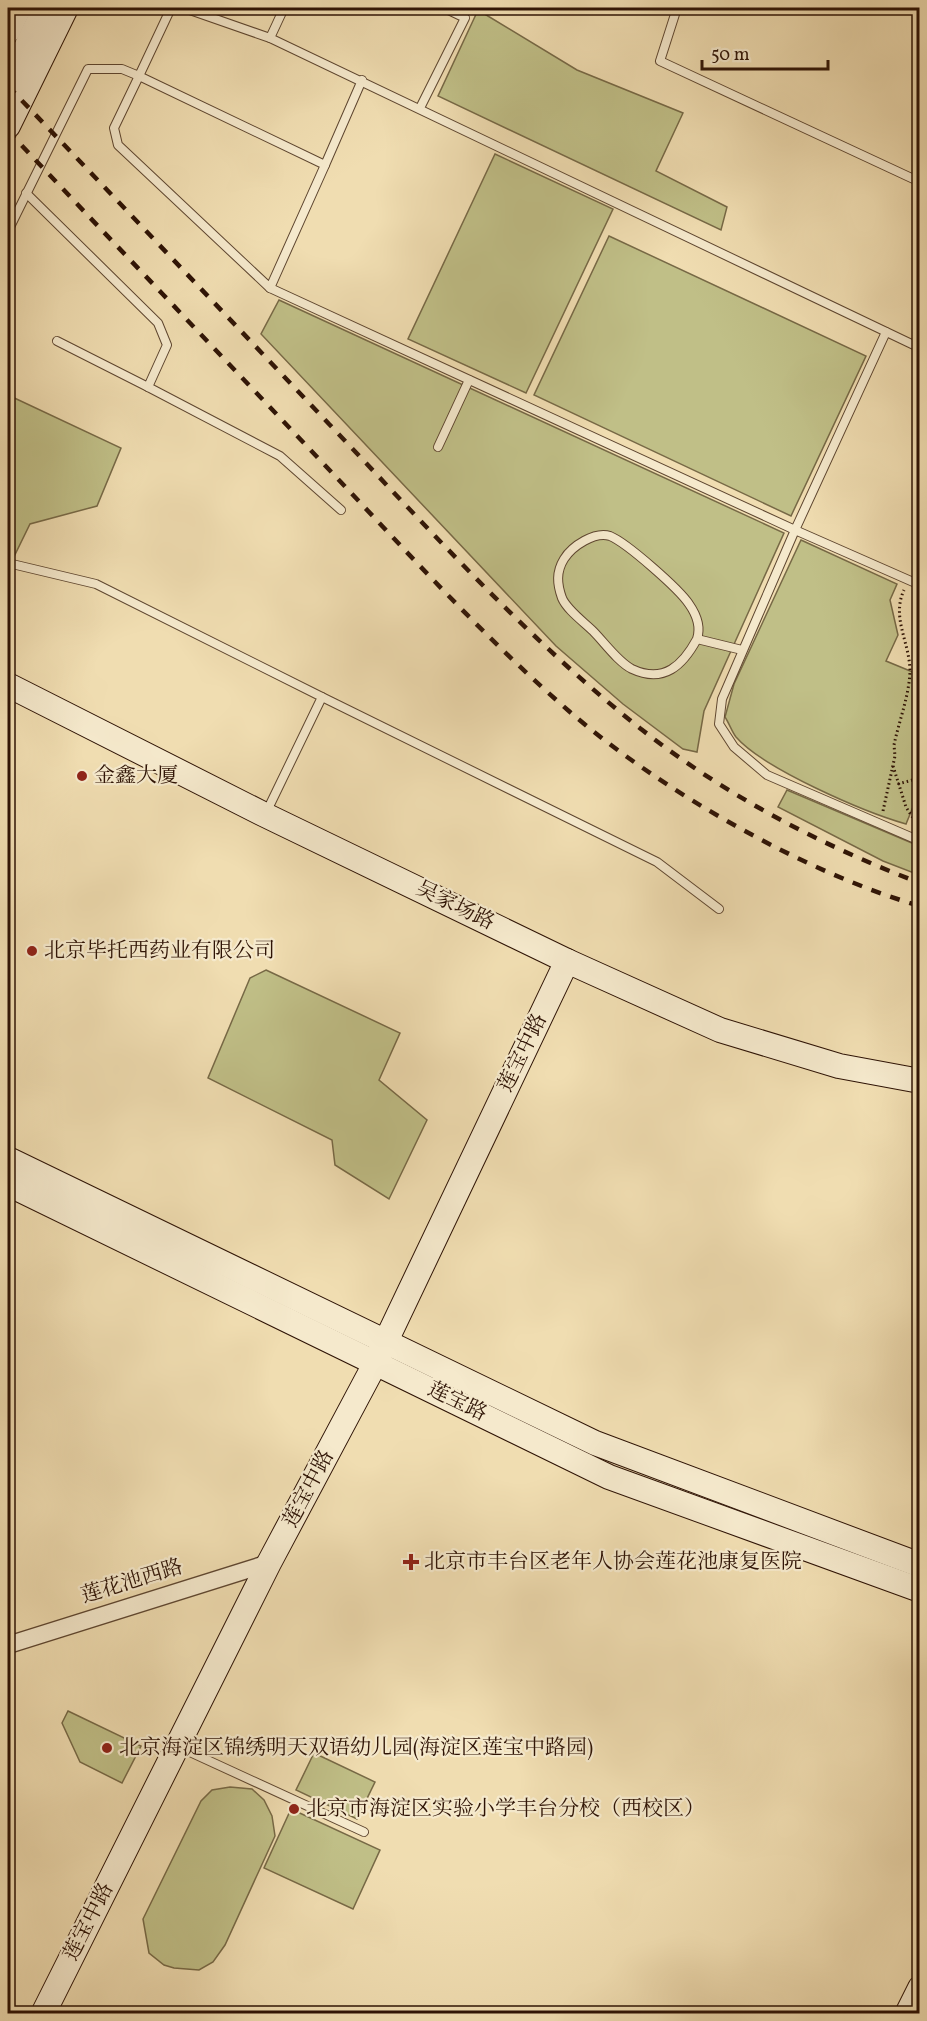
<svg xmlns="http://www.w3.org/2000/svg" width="927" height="2021" font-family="Vollkorn,'Noto Serif SC',serif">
<rect width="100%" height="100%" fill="#f0ddb1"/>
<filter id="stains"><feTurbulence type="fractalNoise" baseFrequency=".00333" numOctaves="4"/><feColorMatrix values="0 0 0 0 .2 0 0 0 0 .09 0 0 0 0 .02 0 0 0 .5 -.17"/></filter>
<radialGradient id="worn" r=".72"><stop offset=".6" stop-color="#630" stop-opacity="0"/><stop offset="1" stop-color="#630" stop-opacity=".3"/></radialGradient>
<g fill="#c0bf87" stroke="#776946" stroke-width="1.5">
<polygon points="478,10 577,70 683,113 656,171 727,207 721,230 438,96"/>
<polygon points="495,154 613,209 526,393 408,339"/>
<polygon points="609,236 866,356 791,516 534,395"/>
<polygon points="279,300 784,533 704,711 697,752 683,749 623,704 556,646 261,334"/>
<polygon points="8,395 121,448 97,506 30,524 8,569"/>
<path d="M801 540 897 584 890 600 898 635 886 661 920 675 919 792 906 824C864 812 764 769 736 737 732 732 729 723 725 717L734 684Z"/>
<polygon points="787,790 919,846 919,875 883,861 778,807"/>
<polygon points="266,970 400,1033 379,1080 427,1120 389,1199 335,1165 332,1140 208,1078 250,978"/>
<polygon points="68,1711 141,1746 122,1783 80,1762 62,1723"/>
<polygon points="314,1753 375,1782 357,1819 296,1790"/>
<polygon points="230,1787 252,1789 264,1800 272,1816 275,1836 225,1945 213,1962 199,1970 174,1968 164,1965 149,1953 143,1919 201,1801 212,1790"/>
<polygon points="291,1809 380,1850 353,1909 264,1868"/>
</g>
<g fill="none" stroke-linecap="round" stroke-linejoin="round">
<defs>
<g id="lane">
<polyline points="184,8 270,38 920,348"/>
<polyline points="677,8 660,61 920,182"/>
<polyline points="270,38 284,8"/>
<polygon points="139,76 325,165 270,288 118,145 114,128"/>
<polyline points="420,108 465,18 444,8"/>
<polyline points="325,165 362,80"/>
<polyline points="26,193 158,323 167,345 148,387 57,341"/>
<polyline points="8,231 88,69 122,69 139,76 171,8"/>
<polyline points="270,288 795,530 886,332"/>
<polyline points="148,387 280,456 341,510"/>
<polyline points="438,447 469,380"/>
<polyline points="8,563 96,584 322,697 265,815"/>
<polyline points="920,585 795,530 722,699 719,724 734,747 767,775 920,841"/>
<path d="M697 639C701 627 696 614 689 604 679 589 627 543 610 536 595 531 572 546 564 559 556 572 557 584 562 598 567 610 584 622 593 631 604 642 618 662 632 669 664 684 683 665 697 639L742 650"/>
<polyline points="322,697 657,862 719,909"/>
<polyline points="179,1747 364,1832"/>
</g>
<polyline id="street" points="8,1645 269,1563"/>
<g id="secondary">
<polyline points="8,31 19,8"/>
<polyline points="8,85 45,8"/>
<polyline points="8,126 66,8"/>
<polyline points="8,685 265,815 567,961 720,1030 839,1066 920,1081"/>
<polyline points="8,1159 595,1443 920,1565"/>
<polyline points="8,1184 609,1477 920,1590"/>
<polyline points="43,2014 269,1563 376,1362 567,961"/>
<polyline points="907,2014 920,1988"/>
</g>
</defs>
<use href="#lane" stroke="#5e4630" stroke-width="10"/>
<use href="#street" stroke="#5e4630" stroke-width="19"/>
<use href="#secondary" stroke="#2e1305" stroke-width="26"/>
<g stroke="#2e1305" stroke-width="3" stroke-dasharray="1.5 3" stroke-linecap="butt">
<polyline points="893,766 906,807 918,826"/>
<polyline points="898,784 920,778"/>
<path d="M883 811 895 756 894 745C899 721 909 696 910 672 910 642 891 618 904 590"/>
</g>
<use href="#lane" stroke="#f5e9cc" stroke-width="8"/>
<use href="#street" stroke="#f5e9cc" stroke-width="16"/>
<use href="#secondary" stroke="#f5e9cc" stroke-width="24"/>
<g stroke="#2e1305" stroke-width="4.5" stroke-dasharray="10 10" stroke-linecap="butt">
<path d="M8 86C115 198 222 311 329 424 429 529 527 639 641 729 725 795 820 845 920 883"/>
<path d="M8 131C111 240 215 349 318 458 400 544 480 634 570 712 660 790 805 873 920 906"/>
</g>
</g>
<g fill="#8f2418" stroke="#f5e9cc" stroke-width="2">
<circle cx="82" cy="776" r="6"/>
<circle cx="32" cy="951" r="6"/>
<path d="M408 1553h6v6h6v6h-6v6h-6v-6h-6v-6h6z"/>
<circle cx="107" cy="1748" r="6"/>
<circle cx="294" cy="1809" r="6"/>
</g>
<g text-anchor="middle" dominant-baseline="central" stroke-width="4.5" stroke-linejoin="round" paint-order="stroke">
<g font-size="21" fill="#2e1305" stroke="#f5e9cc" text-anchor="start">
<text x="94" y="776">金鑫大厦</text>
<text x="44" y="951">北京毕托西药业有限公司</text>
<text x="424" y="1562">北京市丰台区老年人协会莲花池康复医院</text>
<text x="119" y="1748">北京海淀区锦绣明天双语幼儿园(海淀区莲宝中路园)</text>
<text x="306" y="1809">北京市海淀区实验小学丰台分校（西校区）</text>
</g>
<g font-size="21" fill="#2e1305" stroke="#f5e9cc">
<text transform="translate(455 906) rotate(26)">吴家场路</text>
<text transform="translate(523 1053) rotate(-64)">莲宝中路</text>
<text transform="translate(457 1402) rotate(26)">莲宝路</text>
<text transform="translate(309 1489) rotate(-62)">莲宝中路</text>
<text transform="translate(132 1582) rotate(-17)">莲花池西路</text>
<text transform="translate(89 1922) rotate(-63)">莲宝中路</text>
</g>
</g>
<rect width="927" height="2021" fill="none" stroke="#f0ddb1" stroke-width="30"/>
<rect x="9" y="9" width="909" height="2003" fill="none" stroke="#2e1305" stroke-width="3"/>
<rect x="15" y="15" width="897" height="1991" fill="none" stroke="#2e1305" stroke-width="1.5"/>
<path d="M702 60v9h126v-9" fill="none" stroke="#2e1305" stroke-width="3"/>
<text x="711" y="60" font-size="18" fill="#2e1305" stroke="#f5e9cc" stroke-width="4.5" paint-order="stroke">50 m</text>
<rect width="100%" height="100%" filter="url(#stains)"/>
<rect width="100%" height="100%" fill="url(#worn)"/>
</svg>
